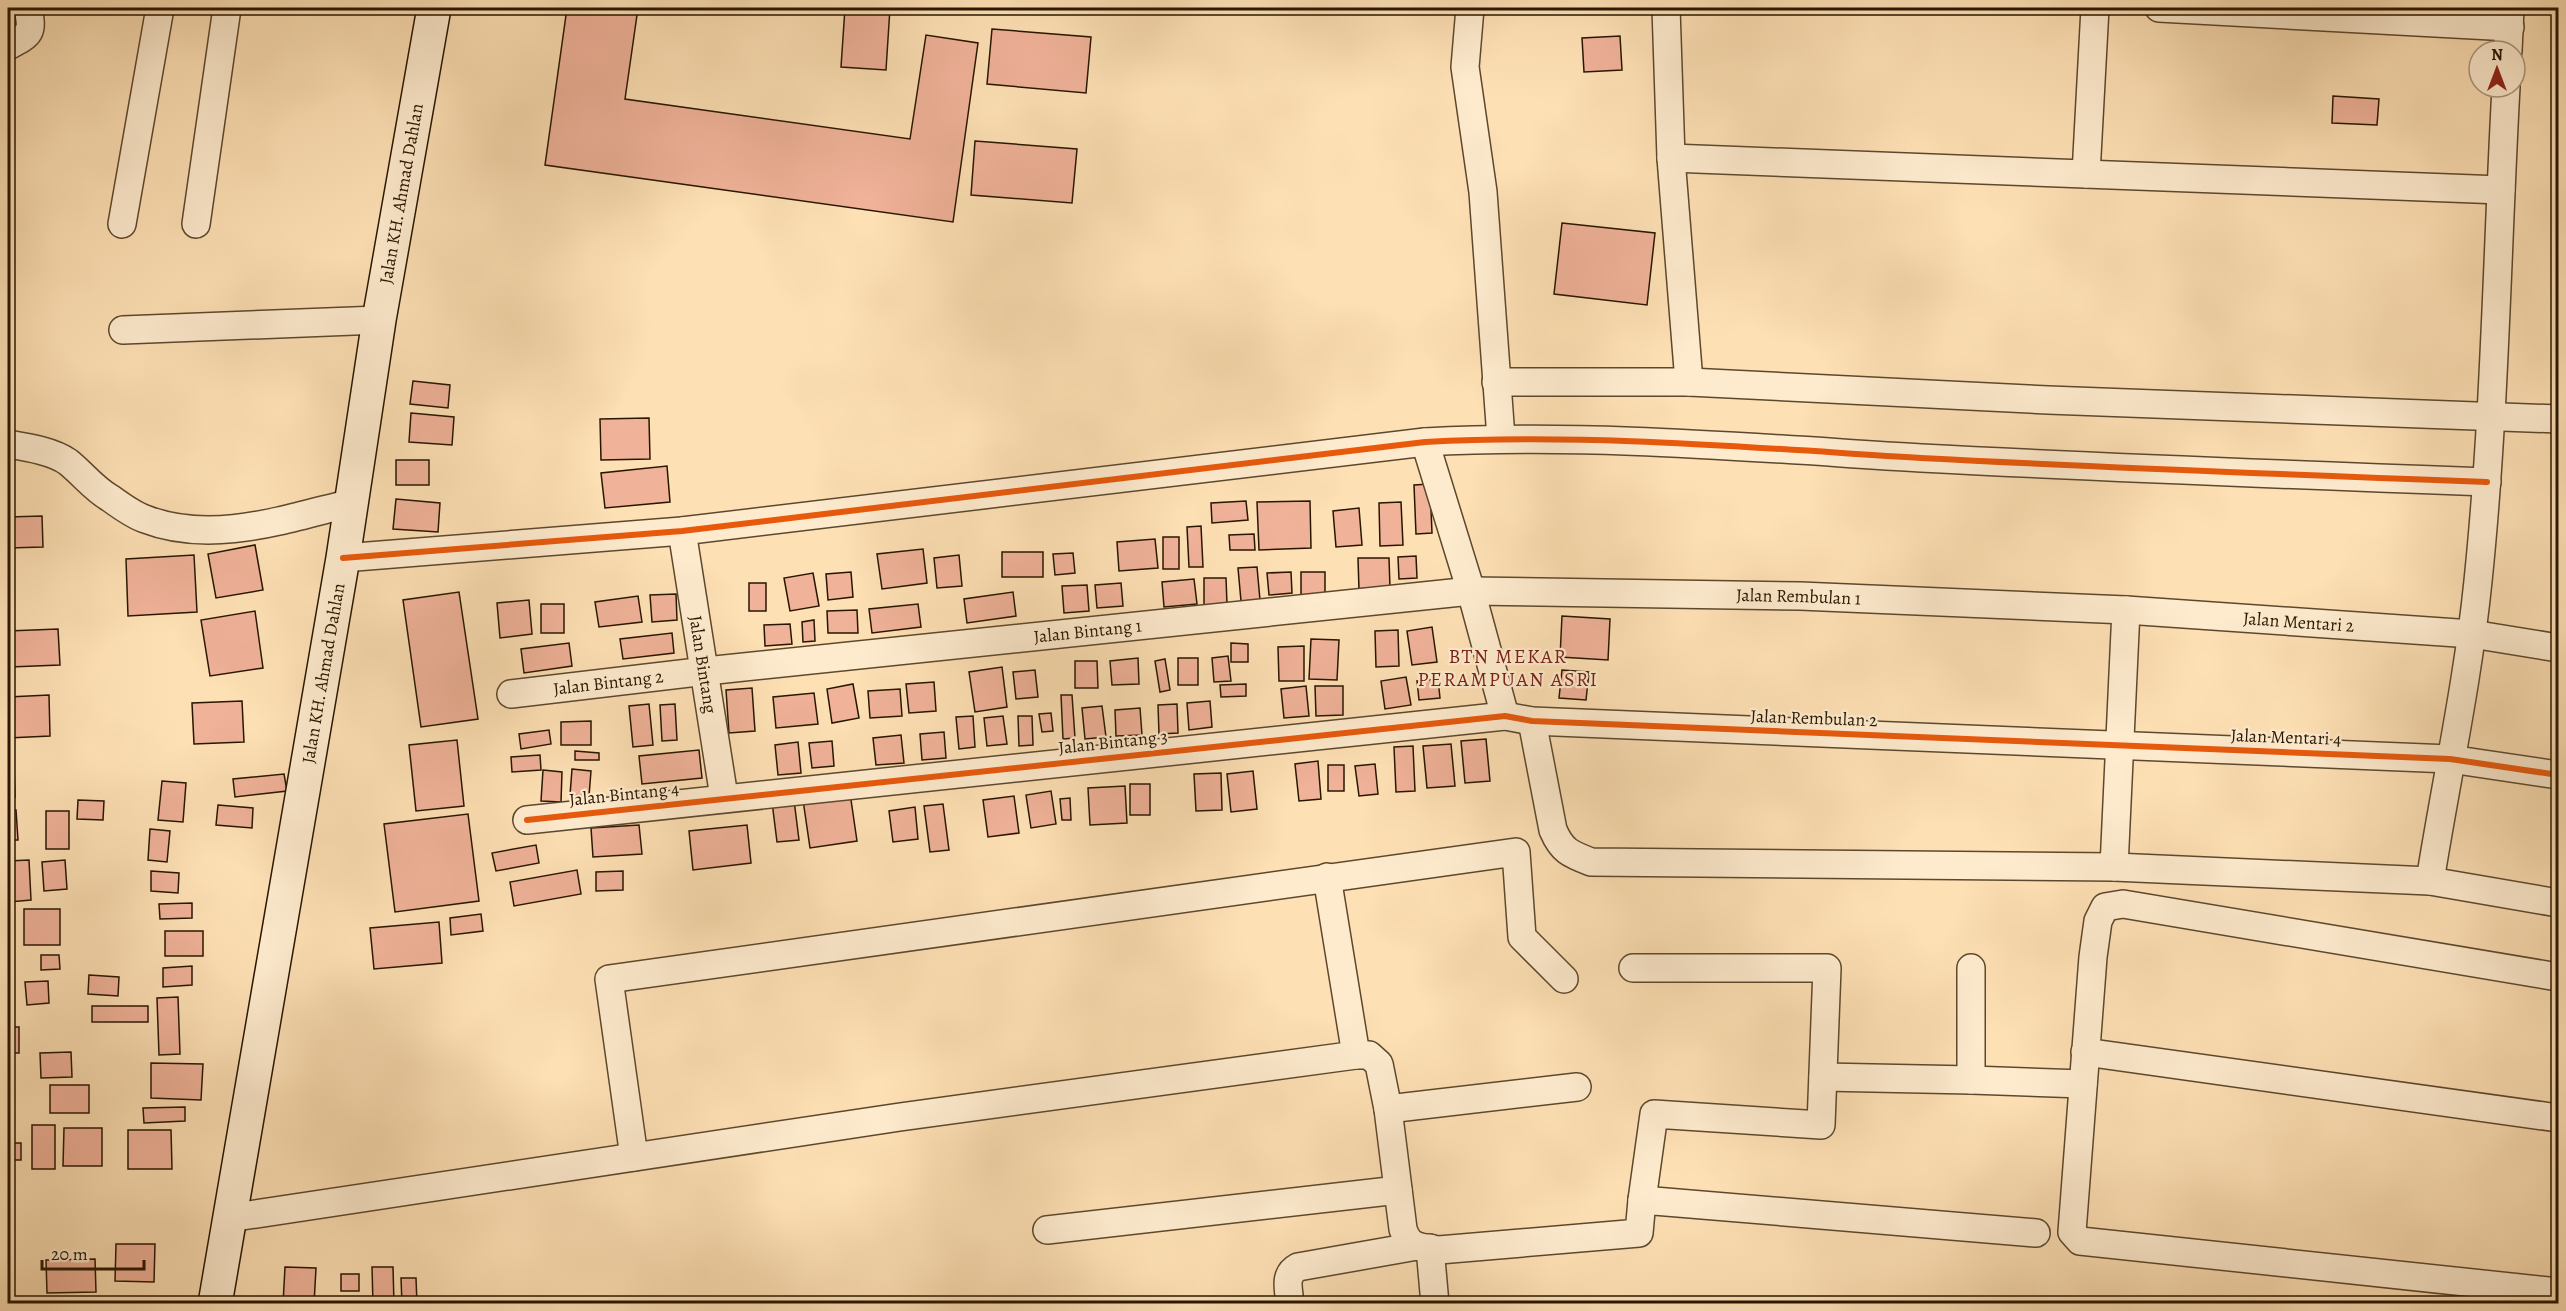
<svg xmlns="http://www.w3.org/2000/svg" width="2566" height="1311" font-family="Alegreya,serif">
<rect width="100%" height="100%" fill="#fde0b4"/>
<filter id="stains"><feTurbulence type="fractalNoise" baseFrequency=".00333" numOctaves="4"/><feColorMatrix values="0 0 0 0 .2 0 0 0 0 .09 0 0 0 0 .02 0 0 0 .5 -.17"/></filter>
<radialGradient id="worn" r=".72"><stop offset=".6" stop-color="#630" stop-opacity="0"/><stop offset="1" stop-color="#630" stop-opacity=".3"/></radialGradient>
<g fill="#f0b299" stroke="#281600" stroke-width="1.5">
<polygon points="567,8 638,8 625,99 910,139 926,35 978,43 953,222 545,165"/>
<polygon points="845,8 890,8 886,70 841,67"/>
<polygon points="992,29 1091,37 1086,93 987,84"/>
<polygon points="1620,36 1622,70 1584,72 1582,38"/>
<polygon points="2333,96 2379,99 2377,125 2332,123"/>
<polygon points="975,141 1077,149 1072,203 971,195"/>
<polygon points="1562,223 1655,233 1647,305 1554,294"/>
<polygon points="413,381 450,385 448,408 410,404"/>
<polygon points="411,413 454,417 452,445 409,442"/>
<polygon points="649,418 650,459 601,460 600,419"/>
<rect x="396" y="460" width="33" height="25"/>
<polygon points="667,466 670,502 605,508 601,473"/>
<polygon points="1430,484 1432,533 1416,534 1414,485"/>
<polygon points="396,499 440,503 438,532 393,529"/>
<polygon points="1246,501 1248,520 1212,523 1211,503"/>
<polygon points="1310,501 1311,548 1259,550 1257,502"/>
<polygon points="1401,502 1403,545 1380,546 1379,503"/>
<polygon points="1359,508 1362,545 1336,547 1333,511"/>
<polygon points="42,516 43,547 8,548 8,517"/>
<polygon points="1201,526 1203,567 1189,567 1187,527"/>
<polygon points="1254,534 1255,550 1230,550 1229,535"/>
<rect x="1163" y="537" width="16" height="32"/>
<polygon points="1155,539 1158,568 1119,571 1117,542"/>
<polygon points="255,545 263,590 216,598 208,554"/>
<polygon points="923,549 927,583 882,589 877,554"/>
<rect x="1002" y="552" width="41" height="25"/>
<polygon points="1073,553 1075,573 1055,575 1053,554"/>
<polygon points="194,555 197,612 128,616 126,559"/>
<polygon points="959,555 962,586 937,588 934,558"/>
<polygon points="1416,556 1417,578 1399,579 1398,557"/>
<polygon points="1358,558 1389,558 1390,588 1359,590"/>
<polygon points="1257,567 1260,600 1241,601 1238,568"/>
<polygon points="851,572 853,597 828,600 826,574"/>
<polygon points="1291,572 1292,593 1269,595 1267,573"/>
<rect x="1301" y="572" width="24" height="23"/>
<polygon points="813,573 819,606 790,611 784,578"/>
<polygon points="1204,578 1226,578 1227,604 1204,605"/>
<polygon points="1194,579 1197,604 1164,607 1162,582"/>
<rect x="749" y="583" width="17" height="28"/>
<polygon points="1121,583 1123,606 1097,608 1095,585"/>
<polygon points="1087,585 1089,611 1064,613 1062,586"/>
<polygon points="459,592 478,719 421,727 403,600"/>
<polygon points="1013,592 1016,616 967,623 964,599"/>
<polygon points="676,594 677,620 652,622 650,595"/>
<polygon points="638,596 642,622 599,627 595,602"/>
<polygon points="529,600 532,634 500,638 497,603"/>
<rect x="541" y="604" width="23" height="29"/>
<polygon points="918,604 921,627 872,633 869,609"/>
<polygon points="857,610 858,633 828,633 827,611"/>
<polygon points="255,611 263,668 210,676 201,620"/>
<polygon points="1562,616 1610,619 1608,660 1560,657"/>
<polygon points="814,620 815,641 803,642 802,622"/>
<polygon points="790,624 792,644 765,646 764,625"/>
<polygon points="1432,627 1437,662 1412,665 1407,631"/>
<polygon points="58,629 60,665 10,667 8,631"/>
<polygon points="1398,630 1399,666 1376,667 1375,631"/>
<polygon points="672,633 674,653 623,659 620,639"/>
<polygon points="1311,639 1339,640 1337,680 1309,679"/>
<polygon points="569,643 572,666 524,673 521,649"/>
<polygon points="1231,643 1248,644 1248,662 1231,662"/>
<polygon points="1304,646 1304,681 1279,681 1278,647"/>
<polygon points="1228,656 1231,681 1214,682 1212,658"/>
<polygon points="1138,658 1139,684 1112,685 1110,661"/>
<rect x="1178" y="658" width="20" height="27"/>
<polygon points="1165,659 1170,690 1160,692 1155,661"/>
<polygon points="1075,661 1097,661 1098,688 1075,688"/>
<polygon points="1002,667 1007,707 975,712 969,672"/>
<polygon points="1035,670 1038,697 1016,699 1013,672"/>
<polygon points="1562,670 1589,672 1586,700 1559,698"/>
<polygon points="1406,677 1411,705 1385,709 1381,681"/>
<polygon points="1438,679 1440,698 1419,700 1417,681"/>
<polygon points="934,682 936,711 909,713 906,684"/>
<polygon points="853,684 859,718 832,723 827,689"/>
<polygon points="1246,684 1246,696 1221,697 1220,685"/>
<polygon points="1306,686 1309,716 1284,718 1281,689"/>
<polygon points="1315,686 1343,686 1343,715 1316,716"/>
<polygon points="752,688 755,731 729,733 726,690"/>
<polygon points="900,689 902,716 870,718 868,691"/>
<polygon points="814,693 818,724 776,728 773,697"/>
<polygon points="49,695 50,736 8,738 8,697"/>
<polygon points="1061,695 1072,695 1075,738 1063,739"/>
<polygon points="242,701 244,742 194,744 192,703"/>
<polygon points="1210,701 1212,727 1189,730 1187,703"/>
<polygon points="649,704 653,745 633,747 629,706"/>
<polygon points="675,704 677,740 662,741 660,705"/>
<polygon points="1177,704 1178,733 1159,734 1158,705"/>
<polygon points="1102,706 1106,737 1085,739 1082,708"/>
<polygon points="1140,708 1142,735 1116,736 1115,710"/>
<polygon points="1051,713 1053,731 1042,732 1039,714"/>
<polygon points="973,716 975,747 959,749 956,717"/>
<polygon points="1003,716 1007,744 987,746 984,718"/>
<polygon points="1018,716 1032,716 1033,745 1019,746"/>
<polygon points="591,721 591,745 561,745 561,722"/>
<polygon points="549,730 551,744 521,749 519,734"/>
<polygon points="944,732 946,758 922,760 920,734"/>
<polygon points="901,735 904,763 876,765 873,738"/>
<polygon points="1486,739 1490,781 1465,783 1461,741"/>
<polygon points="457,740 464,806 416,811 409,745"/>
<polygon points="832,741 834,766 812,768 809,743"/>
<polygon points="798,742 801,773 778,775 775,745"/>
<polygon points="1451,744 1455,786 1427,788 1423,746"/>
<polygon points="1413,746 1415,791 1396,792 1394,747"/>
<polygon points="699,750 702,778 642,784 639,756"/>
<polygon points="575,751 599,753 599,760 575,760"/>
<polygon points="540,755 541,770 512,772 511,757"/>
<polygon points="1318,761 1321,799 1299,801 1295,764"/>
<polygon points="1375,764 1378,794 1359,796 1355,766"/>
<rect x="1328" y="765" width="16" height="26"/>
<polygon points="8,766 14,766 15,797 8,798"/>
<polygon points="572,769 591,771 589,796 570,795"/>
<polygon points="543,770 562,772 561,802 541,801"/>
<polygon points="1253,771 1257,809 1231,812 1227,774"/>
<polygon points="1221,773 1222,810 1196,811 1194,774"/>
<polygon points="284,774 287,791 235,797 233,779"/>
<polygon points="162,781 186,783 183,822 158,820"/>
<rect x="1130" y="784" width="20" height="31"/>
<polygon points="1125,786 1127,823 1090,825 1088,788"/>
<polygon points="1051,791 1056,824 1031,828 1026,795"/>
<polygon points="850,793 857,841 810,848 803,800"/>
<polygon points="1014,796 1019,833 988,837 983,800"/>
<polygon points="1070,798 1071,820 1062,820 1060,799"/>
<polygon points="78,800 104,801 103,820 77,819"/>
<polygon points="794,800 799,840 777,842 772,802"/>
<polygon points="943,804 949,850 930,852 924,806"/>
<polygon points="218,805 253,808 252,828 216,825"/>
<polygon points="915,807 918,839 893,842 889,811"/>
<polygon points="8,810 16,810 18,840 8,840"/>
<rect x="46" y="811" width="23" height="38"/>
<polygon points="468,814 479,901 395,912 384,824"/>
<polygon points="639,825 642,854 593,857 591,828"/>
<polygon points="747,825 751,863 693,870 689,831"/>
<polygon points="150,829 170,831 167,862 148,860"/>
<polygon points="536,845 539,863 496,871 492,853"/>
<polygon points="29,860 31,900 9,902 8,861"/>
<polygon points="65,860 67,889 44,891 42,862"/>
<polygon points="577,870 581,894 514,906 510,882"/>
<polygon points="151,871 179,873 178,893 151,891"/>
<polygon points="623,871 623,890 596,891 596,872"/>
<polygon points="192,903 192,918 160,919 159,904"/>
<rect x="24" y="909" width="36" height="36"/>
<polygon points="481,914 483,931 451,935 450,918"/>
<polygon points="439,922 442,963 374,969 370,928"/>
<rect x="165" y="931" width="38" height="25"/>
<polygon points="41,955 59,955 60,969 41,970"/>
<polygon points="192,966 192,985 163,987 163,968"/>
<polygon points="89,975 119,977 118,996 88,994"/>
<polygon points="48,981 49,1003 27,1005 25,982"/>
<polygon points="178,997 180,1054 159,1055 157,998"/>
<rect x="92" y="1006" width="56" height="16"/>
<rect x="8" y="1027" width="11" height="26"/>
<polygon points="71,1052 72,1077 41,1078 40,1053"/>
<polygon points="151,1063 203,1064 201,1100 151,1098"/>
<rect x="50" y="1085" width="39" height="28"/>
<polygon points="185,1107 185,1121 144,1123 143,1108"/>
<rect x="32" y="1125" width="23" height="44"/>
<polygon points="64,1128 102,1128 102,1166 63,1166"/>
<polygon points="128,1130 171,1130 172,1169 128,1169"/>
<rect x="8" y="1143" width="13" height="17"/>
<polygon points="116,1244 155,1244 154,1282 115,1281"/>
<polygon points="95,1259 96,1292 47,1293 46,1260"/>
<polygon points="285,1267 316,1268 314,1304 283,1304"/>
<polygon points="372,1267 393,1267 394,1304 373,1304"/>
<rect x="341" y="1274" width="18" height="17"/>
<polygon points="401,1278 416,1278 417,1304 402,1304"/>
<polygon points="118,1301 170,1304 118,1304"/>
</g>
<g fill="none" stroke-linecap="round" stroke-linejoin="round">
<defs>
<g id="street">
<polyline points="1470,8 1465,67 1483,192 1501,438"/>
<polyline points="1666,8 1671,158 1689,382"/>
<polyline points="2159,8 2510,27"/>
<path d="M8 46C31 34 33 33 28 8"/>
<polyline points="2508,51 2510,8"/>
<polyline points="1671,158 2501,190"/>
<polyline points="2086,174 2095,8"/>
<polyline points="122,224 160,8"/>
<polyline points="196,224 227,8"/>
<polyline points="123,330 379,320"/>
<polyline points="1496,382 1689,382 2048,400 2558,419"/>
<polyline points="1425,442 1471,591 1505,716"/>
<path d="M8 444C26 447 53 451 68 462 83 474 94 489 110 498 121 506 133 515 145 519 212 545 285 519 351 503"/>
<path id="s1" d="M682 531 724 797"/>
<path d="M343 558 682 531 1425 442C1590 433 1757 448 1921 458 2110 468 2299 475 2487 482"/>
<path id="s2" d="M511 694 706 671 1471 591 1800 596 2126 610 2472 634 2558 648"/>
<path d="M1532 721 1553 830C1562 851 1570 854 1591 862L2114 867 2126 610"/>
<polyline points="527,820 1505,716 1532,721 2450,759 2558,775"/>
<polyline points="2114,867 2430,881 2558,903"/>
<polyline points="1327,877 1356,1055"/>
<path d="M2430 881C2446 781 2468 681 2478 581 2495 417 2497 251 2506 87"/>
<polyline points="1633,968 1827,968 1821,1125 1654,1114 1642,1200"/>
<polyline points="2558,977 2123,904 2105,907 2098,921 2093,957 2072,1232 2080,1241 2558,1292"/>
<polyline points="2085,1052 2558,1118"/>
<polyline points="1823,1077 1971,1080 1971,968"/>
<polyline points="1971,1080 2083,1084"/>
<polyline points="1388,1109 1577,1087"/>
<polyline points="634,1157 609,979 1516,852 1522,937 1564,979"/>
<path d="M229 1218 900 1117 1356 1055H1369L1379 1064 1388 1109 1403 1229C1409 1249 1421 1247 1439 1250L1639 1233 1642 1200 2036 1233"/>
<polyline points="1047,1230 1398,1190"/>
<polyline points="1430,1248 1435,1304"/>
<path d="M1290 1304C1289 1290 1283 1275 1298 1267L1417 1246"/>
</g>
<g id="secondary">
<path id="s3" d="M215 1304 343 558 379 320 434 8"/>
</g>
</defs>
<use href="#street" stroke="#5d482d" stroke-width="30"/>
<use href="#secondary" stroke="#281600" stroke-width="36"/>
<use href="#street" stroke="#feebce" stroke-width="27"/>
<use href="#secondary" stroke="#feebce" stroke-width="33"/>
<defs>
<g id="cycleway">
<path d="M343 558 682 531 1425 442C1590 433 1757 448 1921 458 2110 468 2299 475 2487 482"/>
<polyline points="527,820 1505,716 1532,721 2450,759 2558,775"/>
</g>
</defs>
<use href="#cycleway" stroke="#feebce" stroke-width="10"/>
<use href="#cycleway" stroke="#e8590c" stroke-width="6"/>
</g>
<g text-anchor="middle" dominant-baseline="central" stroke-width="4.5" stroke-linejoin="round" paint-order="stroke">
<g font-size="18" fill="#281600" stroke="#feebce">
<text stroke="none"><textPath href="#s3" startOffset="1126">Jalan KH. Ahmad Dahlan</textPath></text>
<text stroke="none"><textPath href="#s2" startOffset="1293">Jalan Rembulan 1</textPath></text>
<text stroke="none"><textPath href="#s2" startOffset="1794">Jalan Mentari 2</textPath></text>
<text stroke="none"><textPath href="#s2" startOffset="580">Jalan Bintang 1</textPath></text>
<text stroke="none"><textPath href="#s1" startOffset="135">Jalan Bintang</textPath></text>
<text stroke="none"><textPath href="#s3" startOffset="640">Jalan KH. Ahmad Dahlan</textPath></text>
<text stroke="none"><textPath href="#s2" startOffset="98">Jalan Bintang 2</textPath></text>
<text transform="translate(1814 718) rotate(2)">Jalan Rembulan 2</text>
<text transform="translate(2286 737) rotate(2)">Jalan Mentari 4</text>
<text transform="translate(1113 742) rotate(-6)">Jalan Bintang 3</text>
<text transform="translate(624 794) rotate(-6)">Jalan Bintang 4</text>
</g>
<g font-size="20" letter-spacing="1.5" fill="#7a1f14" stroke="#feebce">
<text x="1508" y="656">BTN MEKAR<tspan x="1508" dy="23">PERAMPUAN ASRI</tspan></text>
</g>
</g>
<rect width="2566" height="1311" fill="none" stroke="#fde0b4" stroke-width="30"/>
<rect x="9" y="9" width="2548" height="1293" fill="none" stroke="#281600" stroke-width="3"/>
<rect x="15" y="15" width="2536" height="1281" fill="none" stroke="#281600" stroke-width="1.5"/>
<g transform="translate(2497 69)"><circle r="28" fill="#feebce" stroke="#a8967c" stroke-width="1.5"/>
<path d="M0-4.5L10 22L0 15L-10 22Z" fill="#8f2418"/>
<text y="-9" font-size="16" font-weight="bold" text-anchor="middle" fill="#281600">N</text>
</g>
<path d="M42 1260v9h102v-9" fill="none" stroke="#281600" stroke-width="3"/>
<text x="51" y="1260" font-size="18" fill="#281600" stroke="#feebce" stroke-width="4.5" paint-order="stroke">20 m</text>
<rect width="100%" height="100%" filter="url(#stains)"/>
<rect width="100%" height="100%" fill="url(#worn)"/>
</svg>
